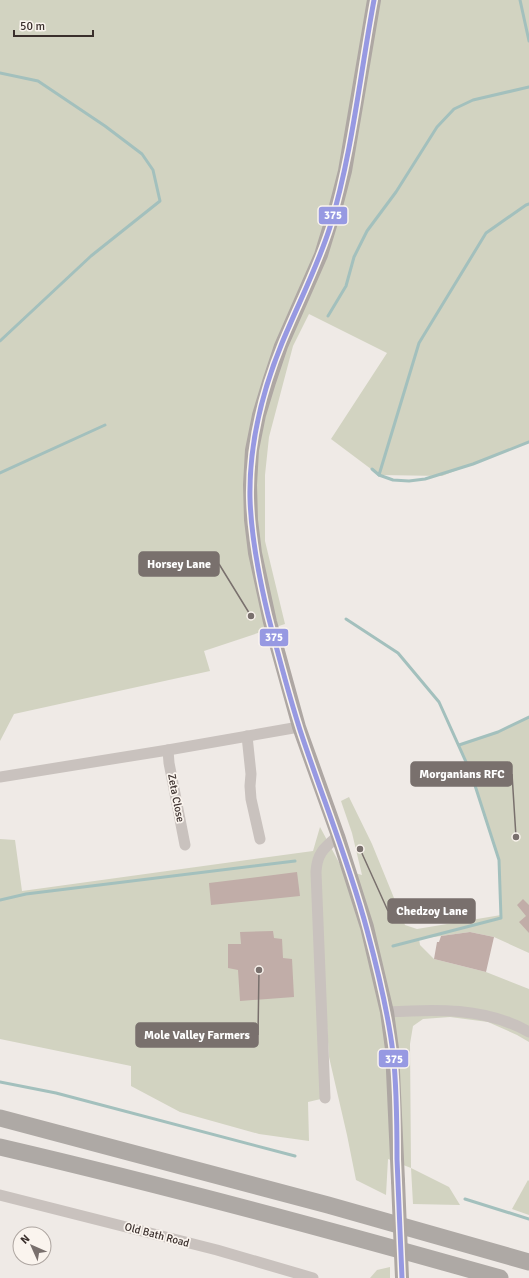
<svg xmlns="http://www.w3.org/2000/svg" width="529" height="1278" font-family="Signika,sans-serif">
<rect width="100%" height="100%" fill="#efeae6"/>
<g fill="#d2d3c1">
<polygon points="0,0 529,0 529,442 442,476 379,475 331,439 387,353 309,314 293,346 269,437 265,475 265,541 285,624 204,651 210,671 14,714 0,741"/>
<polygon points="529,717 529,953 494,937 470,932 419,939 420,945 434,959 486,972 529,989 529,1042 517,1035 488,1022 450,1017 423,1019 413,1026 410,1044 411,1168 449,1187 460,1205 413,1204 411,1168 388,1159 386,1195 356,1180 347,1135 329,1057 326,1010 325,1098 308,1102 309,1141 259,1134 180,1112 131,1086 131,1066 0,1039 0,839 15,840 22,891 313,851 320,827 343,870 362,875 352,833 341,801 349,797 372,844 405,925 417,929 501,915 499,860 471,773 459,745 498,732"/>
<polygon points="528,1180 529,1181 529,1215 512,1209"/>
<polygon points="390,1267 390,1278 370,1278 377,1270"/>
</g>
<g fill="none" stroke-linecap="round" stroke-linejoin="round">
<g stroke="#a3c0bd" stroke-width="3">
<polyline points="520,0 529,41"/>
<polyline points="0,73 38,81 105,126 142,154 153,170 160,201 91,256 0,341"/>
<polyline points="328,316 346,286 354,257 367,231 396,192 437,127 454,109 473,100 529,87"/>
<polyline points="372,469 379,475 419,343 486,233 526,205 529,204"/>
<polyline points="0,473 105,425"/>
<polyline points="379,475 393,480 409,481 425,479 473,464 529,442"/>
<polyline points="346,619 398,653 439,702 471,773 499,860 501,918 393,946"/>
<polyline points="459,745 498,732 529,717"/>
<polyline points="0,900 26,894 295,861"/>
<polyline points="0,1082 56,1093 295,1156"/>
<polyline points="465,1199 529,1219"/>
</g>
</g>
<g fill="#c1ada8">
<polygon points="297,872 300,896 211,905 209,883"/>
<polygon points="523,899 529,905 529,933 519,922 526,916 517,905"/>
<polygon points="273,931 274,938 282,939 283,958 292,959 294,997 240,1001 238,970 228,968 228,944 241,944 240,932"/>
<polygon points="470,932 494,937 486,972 434,959 437,942 439,942 441,936"/>
</g>
<g fill="none" stroke-linecap="round" stroke-linejoin="round">
<g stroke="#c9c2be" stroke-width="11">
<polyline points="247,736 251,774 250,786 251,799 260,839"/>
<polyline points="168,750 169,763 185,845"/>
<polyline points="0,777 168,750 299,727"/>
<path d="M387 1012C435 1009 485 1007 529 1032"/>
<path d="M325 1098 316 872C317 853 324 848 338 836"/>
<polyline points="0,1195 217,1250 313,1278"/>
</g>
<polyline stroke="#aea7a3" stroke-width="14" points="374,0 345,171 336,206 321,255 281,346 269,382 259,415 252,450 250,485 251,520 255,553 270,622 299,727 338,836 367,927 387,1012 392,1049 398,1181"/>
<g stroke="#aea9a5" stroke-width="17">
<polyline points="0,1118 328,1205 529,1262"/>
<path d="M0 1147C168 1186 334 1231 500 1278"/>
</g>
<polyline stroke="#aea7a3" stroke-width="14" points="398,1181 402,1278"/>
<defs>
<path id="bus-1" d="M374 0C360 75 352 154 330 227 317 268 298 304 282 343 262 392 249 445 250 498 251 537 259 577 268 615 278 654 288 692 300 730 322 797 349 862 367 930 378 971 388 1012 393 1053 397 1088 397 1124 397 1159 399 1199 400 1238 402 1278"/>
</defs>
<use href="#bus-1" stroke="#faf4ee" stroke-width="8"/>
<use href="#bus-1" stroke="#9799e2" stroke-width="5"/>
</g>
<g text-anchor="middle" dominant-baseline="central" stroke-width="3.5" stroke-linejoin="round" paint-order="stroke">
<g font-size="11" fill="#3a2f2c" stroke="#faf4ee">
<text transform="translate(176 798) rotate(79)">Zeta Close</text>
<text transform="translate(157 1235) rotate(15)">Old Bath Road</text>
</g>
</g>
<path fill="none" stroke="#79706d" stroke-width="1.5" d="M251 616L219 564M516 837L512 774M360 849L388 911M259 970L258 1035"/>
<g fill="#79706d" stroke="#faf4ee" stroke-width="1.5">
<circle cx="251" cy="616" r="4"/>
<circle cx="516" cy="837" r="4"/>
<circle cx="360" cy="849" r="4"/>
<circle cx="259" cy="970" r="4"/>
</g>
<g fill="#79706d" stroke="#79706d" stroke-width="1.5">
<rect x="139" y="552" width="80" height="24" rx="4"/>
<rect x="411" y="762" width="101" height="24" rx="4"/>
<rect x="388" y="899" width="87" height="24" rx="4"/>
<rect x="136" y="1023" width="122" height="24" rx="4"/>
</g>
<g font-size="12" text-anchor="middle" font-weight="bold" fill="#fff">
<text x="179" y="568">Horsey Lane</text>
<text x="462" y="778">Morganians RFC</text>
<text x="432" y="915">Chedzoy Lane</text>
<text x="197" y="1039">Mole Valley Farmers</text>
</g>
<g stroke="#faf4ee" stroke-width="1.5">
<rect x="318" y="206" width="30" height="19" rx="4" fill="#9799e2"/>
<rect x="259" y="628" width="30" height="19" rx="4" fill="#9799e2"/>
<rect x="378" y="1049" width="31" height="19" rx="4" fill="#9799e2"/>
</g>
<g font-size="11" text-anchor="middle" font-weight="bold" fill="#fff">
<text x="333" y="219">375</text>
<text x="274" y="641">375</text>
<text x="394" y="1063">375</text>
</g>
<g transform="translate(32 1246) rotate(315)"><circle r="19" fill="#faf4ee" stroke="#ada5a0"/>
<path d="M0-3L7 15L0 10L-7 15Z" fill="#79706d"/>
<text y="-6" font-size="11" font-weight="bold" text-anchor="middle" fill="#3a2f2c">N</text>
</g>
<path d="M14 30v6h79v-6" fill="none" stroke="#3a2f2c" stroke-width="2"/>
<text x="20" y="30" font-size="12" fill="#3a2f2c" stroke="#faf4ee" stroke-width="3" paint-order="stroke">50 m</text>
</svg>
